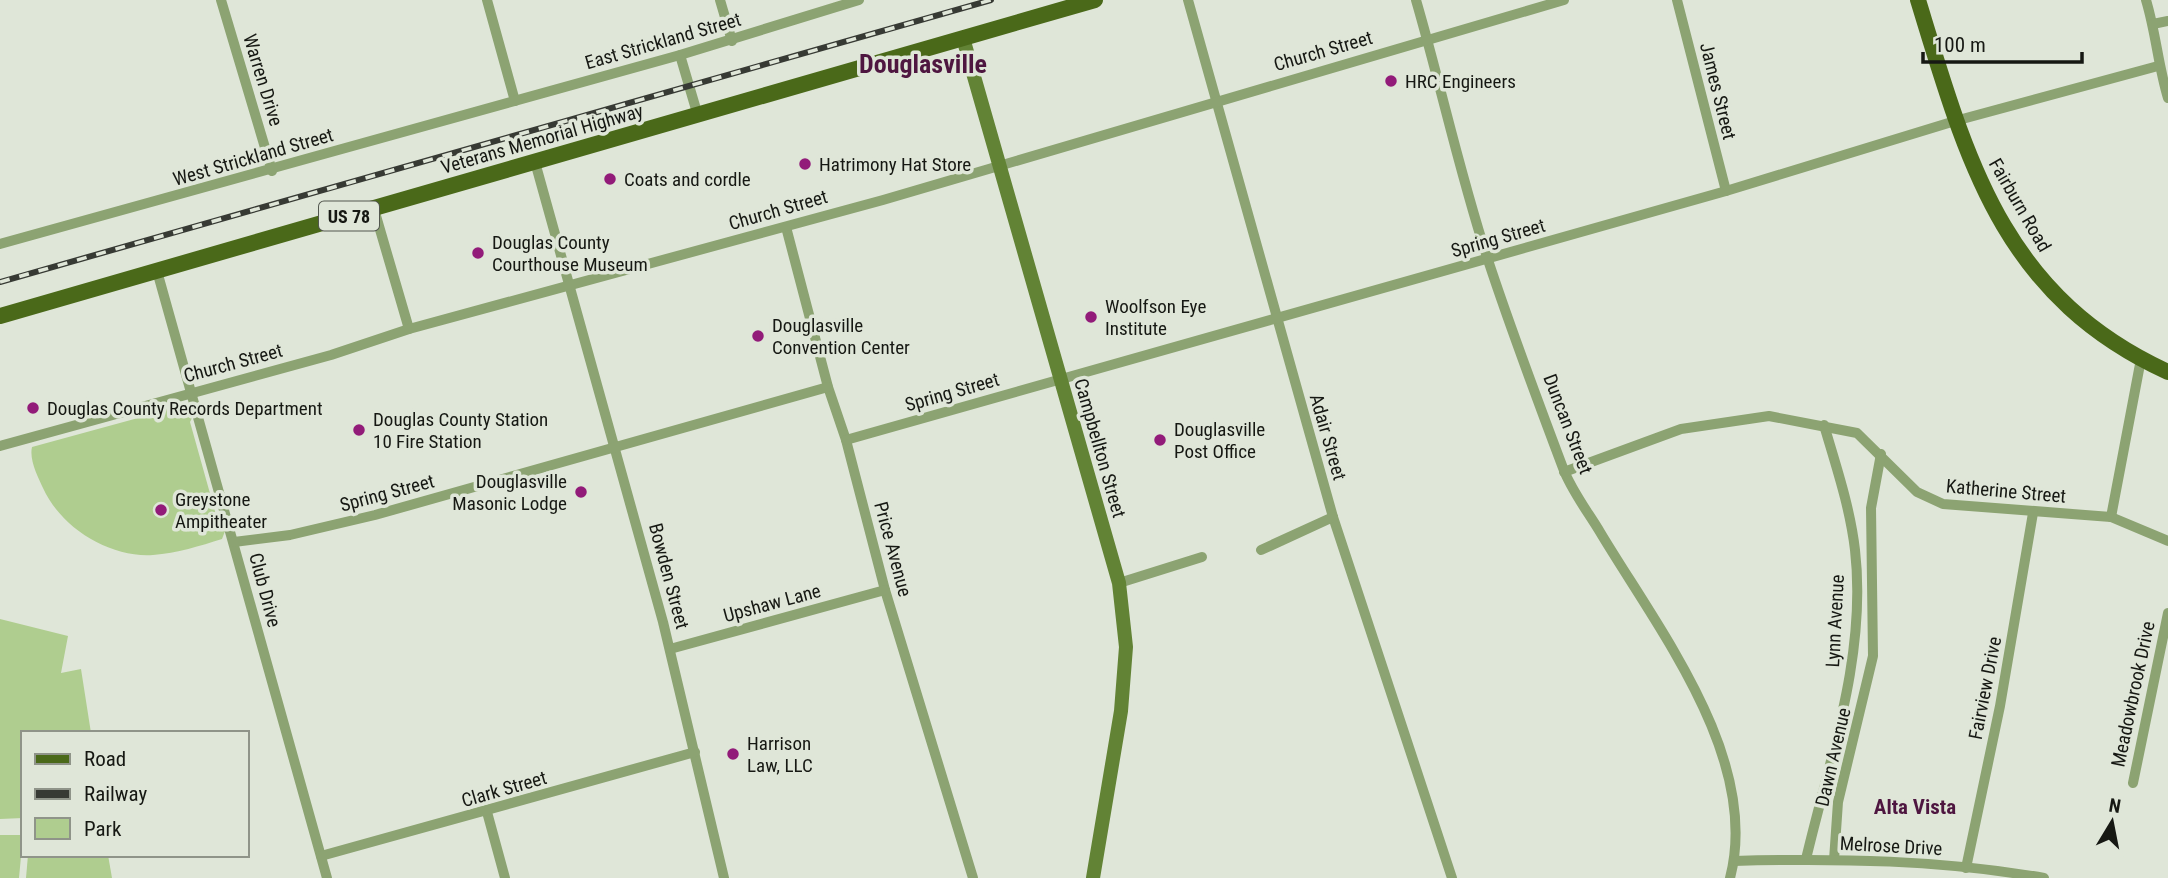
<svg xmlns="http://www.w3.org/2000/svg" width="2168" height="878" font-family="'Roboto Condensed',sans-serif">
<rect width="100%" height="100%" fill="#dfe6d8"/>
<g fill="#afcd8f">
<path d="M182 402 190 407 193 416 190 422 218 522 225 531 222 539C200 546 177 553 153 555 110 558 61 528 43 488 38 477 29 460 32 447L160 412 163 408Z"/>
<polygon points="0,619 68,636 61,673 81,669 91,733 23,733 23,818 0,819"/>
<polygon points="0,835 23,835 19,878 0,878"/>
<polygon points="28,855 108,855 112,878 26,878"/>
</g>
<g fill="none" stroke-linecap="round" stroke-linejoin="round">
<g stroke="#8ca372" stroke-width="10">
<polyline points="221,0 272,171"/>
<polyline points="487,0 515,101"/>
<polyline points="720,0 732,41"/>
<polyline points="1188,0 1333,517 1452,878"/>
<path d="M1416 0C1441 86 1460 175 1488 260 1511 330 1537 399 1563 468 1571 490 1588 512 1600 532 1658 629 1761 759 1730 878"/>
<polyline points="1677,0 1726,191"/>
<path d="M2146 0C2156 33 2158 65 2168 98"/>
<polyline points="2153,24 2168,21"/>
<polyline points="680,55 698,116"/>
<polyline points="535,162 663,622 724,878"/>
<polyline points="374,209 409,329"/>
<polyline points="786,227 828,387 846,440 885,590 973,878"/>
<polyline points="0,244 680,55 859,0"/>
<polyline points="157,271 327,878"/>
<polyline points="846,440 1726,191 1955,121 2158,66"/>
<polyline points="0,446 331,355 409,329 883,200 1564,0"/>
<polyline points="1564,472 1681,429 1769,416 1857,433 1917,492 1943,504 2111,517 2168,541"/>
<polyline points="2111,517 2141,359"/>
<polyline points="234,542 290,535 375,515 828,387"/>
<polyline points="1261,550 1333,517"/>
<polyline points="1119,583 1202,557"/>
<polyline points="670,649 885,590"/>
<polyline points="2133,783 2168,613"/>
<polyline points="487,812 505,878"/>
<polyline points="321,856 695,752"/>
<path d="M1806 859C1830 758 1867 654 1855 550 1850 507 1836 466 1824 425"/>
<polyline points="1834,860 1838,802 1873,656 1871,508 1881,454"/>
<path d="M1734 861C1837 858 1943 860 2044 878"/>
<polyline points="1966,868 2000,706 2033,513"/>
</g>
<polyline stroke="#628335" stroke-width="14" points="963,38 1119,583 1126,647 1121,711 1093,878"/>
<g stroke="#4a6919" stroke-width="16">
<path d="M1918 0C1967 160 2002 296 2168 372"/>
<polyline points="0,316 1095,0"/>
</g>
<defs>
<polyline id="rail" points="0,282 991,0"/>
</defs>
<use href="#rail" stroke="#373a34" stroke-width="6"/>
<use href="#rail" stroke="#dfe6d8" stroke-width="3.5" stroke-dasharray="10" stroke-linecap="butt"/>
</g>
<g fill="#921b79" stroke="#dfe6d8" stroke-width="2.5">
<circle cx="1391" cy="81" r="7"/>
<circle cx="805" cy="164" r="7"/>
<circle cx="610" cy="179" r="7"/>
<circle cx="478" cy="253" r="7"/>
<circle cx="1091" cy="317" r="7"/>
<circle cx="758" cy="336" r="7"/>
<circle cx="33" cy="408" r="7"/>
<circle cx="359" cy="430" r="7"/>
<circle cx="1160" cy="440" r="7"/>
<circle cx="581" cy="492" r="7"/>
<circle cx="161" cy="510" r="7"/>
<circle cx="733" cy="754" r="7"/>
</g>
<g text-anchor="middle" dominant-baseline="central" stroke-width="7" stroke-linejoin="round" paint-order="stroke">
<rect fill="#dfe6d8" stroke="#52564e" stroke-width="2" x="319" y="201.5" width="60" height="29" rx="5"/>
<g font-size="18" font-weight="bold" fill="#161813">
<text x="349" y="216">US 78</text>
</g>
<g font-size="19" fill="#161813" stroke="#dfe6d8">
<text transform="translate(663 41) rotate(-16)">East Strickland Street</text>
<text transform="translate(1323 51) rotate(-16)">Church Street</text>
<text transform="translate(263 80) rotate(73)">Warren Drive</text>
<text transform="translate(1718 91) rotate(76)">James Street</text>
<text transform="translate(542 139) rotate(-16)">Veterans Memorial Highway</text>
<text transform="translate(253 157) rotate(-16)">West Strickland Street</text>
<text transform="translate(2020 205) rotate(60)">Fairburn Road</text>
<text transform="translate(778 210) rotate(-16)">Church Street</text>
<text transform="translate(1498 238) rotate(-16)">Spring Street</text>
<text transform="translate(233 363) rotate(-15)">Church Street</text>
<text transform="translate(952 392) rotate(-16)">Spring Street</text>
<text transform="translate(1568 424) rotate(69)">Duncan Street</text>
<text transform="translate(1328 437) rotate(74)">Adair Street</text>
<text transform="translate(1100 448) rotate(74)">Campbellton Street</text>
<text transform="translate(2006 491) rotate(5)">Katherine Street</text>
<text transform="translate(387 493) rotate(-15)">Spring Street</text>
<text transform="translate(893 549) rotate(75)">Price Avenue</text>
<text transform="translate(669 576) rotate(75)">Bowden Street</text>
<text transform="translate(265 590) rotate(75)">Club Drive</text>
<text transform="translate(772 603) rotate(-15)">Upshaw Lane</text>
<text transform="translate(1835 621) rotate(-87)">Lynn Avenue</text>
<text transform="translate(1985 688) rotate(-79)">Fairview Drive</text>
<text transform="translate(2133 694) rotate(-78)">Meadowbrook Drive</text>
<text transform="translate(1833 757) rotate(-77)">Dawn Avenue</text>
<text transform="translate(504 789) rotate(-16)">Clark Street</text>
<text transform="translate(1891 846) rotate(3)">Melrose Drive</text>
</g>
<g font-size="19" fill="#161813" stroke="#dfe6d8" text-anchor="start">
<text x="1405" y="81">HRC Engineers</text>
<text x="819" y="164">Hatrimony Hat Store</text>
<text x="624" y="179">Coats and cordle</text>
<text x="492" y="242">Douglas County<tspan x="492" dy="22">Courthouse Museum</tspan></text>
<text x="1105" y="306">Woolfson Eye<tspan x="1105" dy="22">Institute</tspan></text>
<text x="772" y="325">Douglasville<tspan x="772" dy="22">Convention Center</tspan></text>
<text x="47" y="408">Douglas County Records Department</text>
<text x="373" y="419">Douglas County Station<tspan x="373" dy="22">10 Fire Station</tspan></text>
<text x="1174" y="429">Douglasville<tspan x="1174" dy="22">Post Office</tspan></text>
<text x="567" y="481" text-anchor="end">Douglasville<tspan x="567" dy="22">Masonic Lodge</tspan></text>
<text x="175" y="499">Greystone<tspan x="175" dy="22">Ampitheater</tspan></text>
<text x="747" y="743">Harrison<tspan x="747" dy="22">Law, LLC</tspan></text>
</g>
<g font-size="21" font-weight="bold" fill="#4e1640" stroke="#dfe6d8">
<text x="1915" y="807">Alta Vista</text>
</g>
<g font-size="26" font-weight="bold" fill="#4e1640" stroke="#dfe6d8">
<text x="923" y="64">Douglasville</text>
</g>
</g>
<rect x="21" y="731" width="228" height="126" fill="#dfe6d8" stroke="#8f9489" stroke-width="2"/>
<rect x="35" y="754" width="35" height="10" fill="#4a6919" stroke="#8f9489" stroke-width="2"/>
<text x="84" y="766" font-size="21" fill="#161813">Road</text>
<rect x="35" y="789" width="35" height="10" fill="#373a34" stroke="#8f9489" stroke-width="2"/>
<text x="84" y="801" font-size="21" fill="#161813">Railway</text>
<rect x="35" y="818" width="35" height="21" fill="#afcd8f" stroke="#8f9489" stroke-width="2"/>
<text x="84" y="836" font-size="21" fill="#161813">Park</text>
<g transform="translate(2112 822) rotate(10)" stroke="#dfe6d8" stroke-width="5" paint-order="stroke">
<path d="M0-5L12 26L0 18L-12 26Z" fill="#161813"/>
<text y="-10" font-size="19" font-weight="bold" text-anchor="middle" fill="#161813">N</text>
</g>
<path d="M1923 52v10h159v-10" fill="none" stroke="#161813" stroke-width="3.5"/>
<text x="1934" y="52" font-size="21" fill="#161813" stroke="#dfe6d8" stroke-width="5" paint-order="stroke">100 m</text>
</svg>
